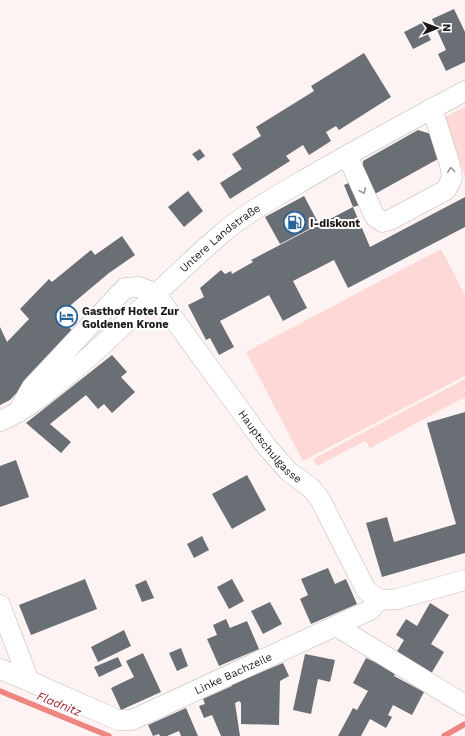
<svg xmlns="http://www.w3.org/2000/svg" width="465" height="736" font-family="'Work Sans',sans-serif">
<rect width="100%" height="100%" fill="#fef3f3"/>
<g fill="#fdd8d6">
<polygon points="465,107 465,177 445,117"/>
<polygon points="441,249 465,295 465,376 303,461 246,352"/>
<polygon points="465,379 465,388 463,389 465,392 465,397 370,448 365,441 317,466 313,459"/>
</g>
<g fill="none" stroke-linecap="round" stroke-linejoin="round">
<g stroke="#ed8581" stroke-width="5.5">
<polyline points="0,691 109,736"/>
<polyline points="444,736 465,724"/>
</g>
</g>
<g fill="#6a6f75">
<polygon points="454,9 465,32 465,62 446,71 438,54 446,50 432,19"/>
<polygon points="422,23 431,40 413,49 404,32"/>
<polygon points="364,53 391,97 339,130 336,126 326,132 331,141 309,155 303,145 286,156 290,161 230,199 220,183 242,169 232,154 261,136 256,127 314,91 311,86"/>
<polygon points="418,130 431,134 438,159 373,195 362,175 363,161"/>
<polygon points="200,149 205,156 198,161 192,154"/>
<polygon points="351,182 360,205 353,207 370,247 465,197 465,227 348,288 334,260 293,281 307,308 283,321 269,295 220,321 234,347 219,355 210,338 206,340 188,305 204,297 200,288 221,270 225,274 231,271 232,274 253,262 251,260 353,207 344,185"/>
<polygon points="188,191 203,211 184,227 168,207"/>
<polygon points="304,196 319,224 280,244 265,217"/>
<polygon points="122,236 135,255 109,273 72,304 59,318 74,332 10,400 0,405 0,327 7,342 29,319 20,309 49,279 52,282 91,250 95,255"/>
<polygon points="112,355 127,372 121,377 135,392 112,413 104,404 98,409 86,395 50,424 71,442 61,453 26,423"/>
<polygon points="465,412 465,553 382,577 366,523 387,517 394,542 456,524 427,423"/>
<polygon points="16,460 29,497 0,507 0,466"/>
<polygon points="247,475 266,510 232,529 212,494"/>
<polygon points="202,536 209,550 194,558 187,544"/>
<polygon points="328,568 335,584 346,579 357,604 311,624 300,599 308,595 301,579"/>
<polygon points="85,579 97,609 31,635 19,605"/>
<polygon points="232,579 244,601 229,609 217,587"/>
<polygon points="146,580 154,598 142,602 135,585"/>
<polygon points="270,602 282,624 263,634 251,611"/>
<polygon points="430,603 449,615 431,644 444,652 431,674 396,653 404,640 396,635 406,619 417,626"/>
<polygon points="226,619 230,628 247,621 259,649 219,666 207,639 217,635 213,625"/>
<polygon points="124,630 131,646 98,662 91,647"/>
<polygon points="181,648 188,666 177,671 169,653"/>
<polygon points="143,653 161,692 121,710 111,688 134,677 126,661"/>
<polygon points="305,654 335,660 330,682 318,679 311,714 293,710"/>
<polygon points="118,657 122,666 99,677 94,667"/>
<polygon points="366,658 396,672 394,676 424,692 412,715 393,705 388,715 392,717 386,728 370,719 361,736 338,736 353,708 357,710 368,691 353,683"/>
<polygon points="283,663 289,676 280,681 279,725 241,724 241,703 239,701 235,703 240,736 221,736 212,715 204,718 199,706 205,704 203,699 232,686 231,685"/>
<polygon points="186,708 198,736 181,736 179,731 167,736 160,736 159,734 153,736 148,725"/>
</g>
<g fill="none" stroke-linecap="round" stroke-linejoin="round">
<defs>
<g id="minor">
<polyline points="347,155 375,217 383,222 390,220 446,190 452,178 450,165 432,108"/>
<path id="s1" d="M155 293 267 447 289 472 310 487 320 499 366 590 379 600"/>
<polyline points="18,412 32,387 125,288 139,287 155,293"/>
<path id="s2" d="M0 421C28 409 50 390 74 370 125 327 170 278 220 235 242 216 273 198 299 183 353 151 409 121 465 91"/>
<polyline points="0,605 29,681"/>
<polyline points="336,626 465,705"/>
<path id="s3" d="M0 669 29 681 118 720H132L370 610 379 600 397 599 465 580"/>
</g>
</defs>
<use href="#minor" stroke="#c1b8b7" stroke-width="21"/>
<use href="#minor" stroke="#fff" stroke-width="20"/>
</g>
<defs><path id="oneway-chevron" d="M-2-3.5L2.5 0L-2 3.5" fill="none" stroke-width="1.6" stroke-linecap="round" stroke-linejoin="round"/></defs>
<g stroke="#999898">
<use href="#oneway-chevron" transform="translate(451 170) rotate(-97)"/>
<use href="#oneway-chevron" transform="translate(363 191) rotate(66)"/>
</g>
<defs>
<symbol id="fuel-ring" viewBox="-11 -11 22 22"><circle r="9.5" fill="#fff" stroke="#296199" stroke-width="1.5"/><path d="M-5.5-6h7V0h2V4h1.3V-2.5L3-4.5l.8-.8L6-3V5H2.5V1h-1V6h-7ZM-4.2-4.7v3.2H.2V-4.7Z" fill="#296199"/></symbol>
<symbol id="hotel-ring" viewBox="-11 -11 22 22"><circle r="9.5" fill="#fff" stroke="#296199" stroke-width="1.5"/><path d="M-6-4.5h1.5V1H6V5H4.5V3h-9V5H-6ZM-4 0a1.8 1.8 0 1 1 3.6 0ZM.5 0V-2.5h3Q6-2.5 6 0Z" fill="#296199"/></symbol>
</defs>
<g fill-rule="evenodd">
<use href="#fuel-ring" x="282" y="210" width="25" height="25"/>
<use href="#hotel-ring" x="54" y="304" width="25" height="25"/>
</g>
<g text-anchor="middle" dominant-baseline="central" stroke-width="4" stroke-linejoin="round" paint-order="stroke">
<g font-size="11" font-weight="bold" fill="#1d1919" stroke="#fff" text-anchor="start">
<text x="310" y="223">I-diskont</text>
<text x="82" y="311">Gasthof Hotel Zur<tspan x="82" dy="13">Goldenen Krone</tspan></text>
</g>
<g font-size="11" fill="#1d1919" stroke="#fff">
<text stroke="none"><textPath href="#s2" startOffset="287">Untere Landstraße</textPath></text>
<text stroke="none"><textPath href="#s1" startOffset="192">Hauptschulgasse</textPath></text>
<text stroke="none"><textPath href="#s3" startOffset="254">Linke Bachzeile</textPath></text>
</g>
<g font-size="12" font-style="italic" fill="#9a1f29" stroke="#fff">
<text transform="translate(59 704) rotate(22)">Fladnitz</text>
</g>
</g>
<g transform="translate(437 28) rotate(89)" stroke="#ffffff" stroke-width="3" paint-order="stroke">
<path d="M0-3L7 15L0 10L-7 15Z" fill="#1d1919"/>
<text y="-6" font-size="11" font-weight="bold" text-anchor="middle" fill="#1d1919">N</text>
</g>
</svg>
